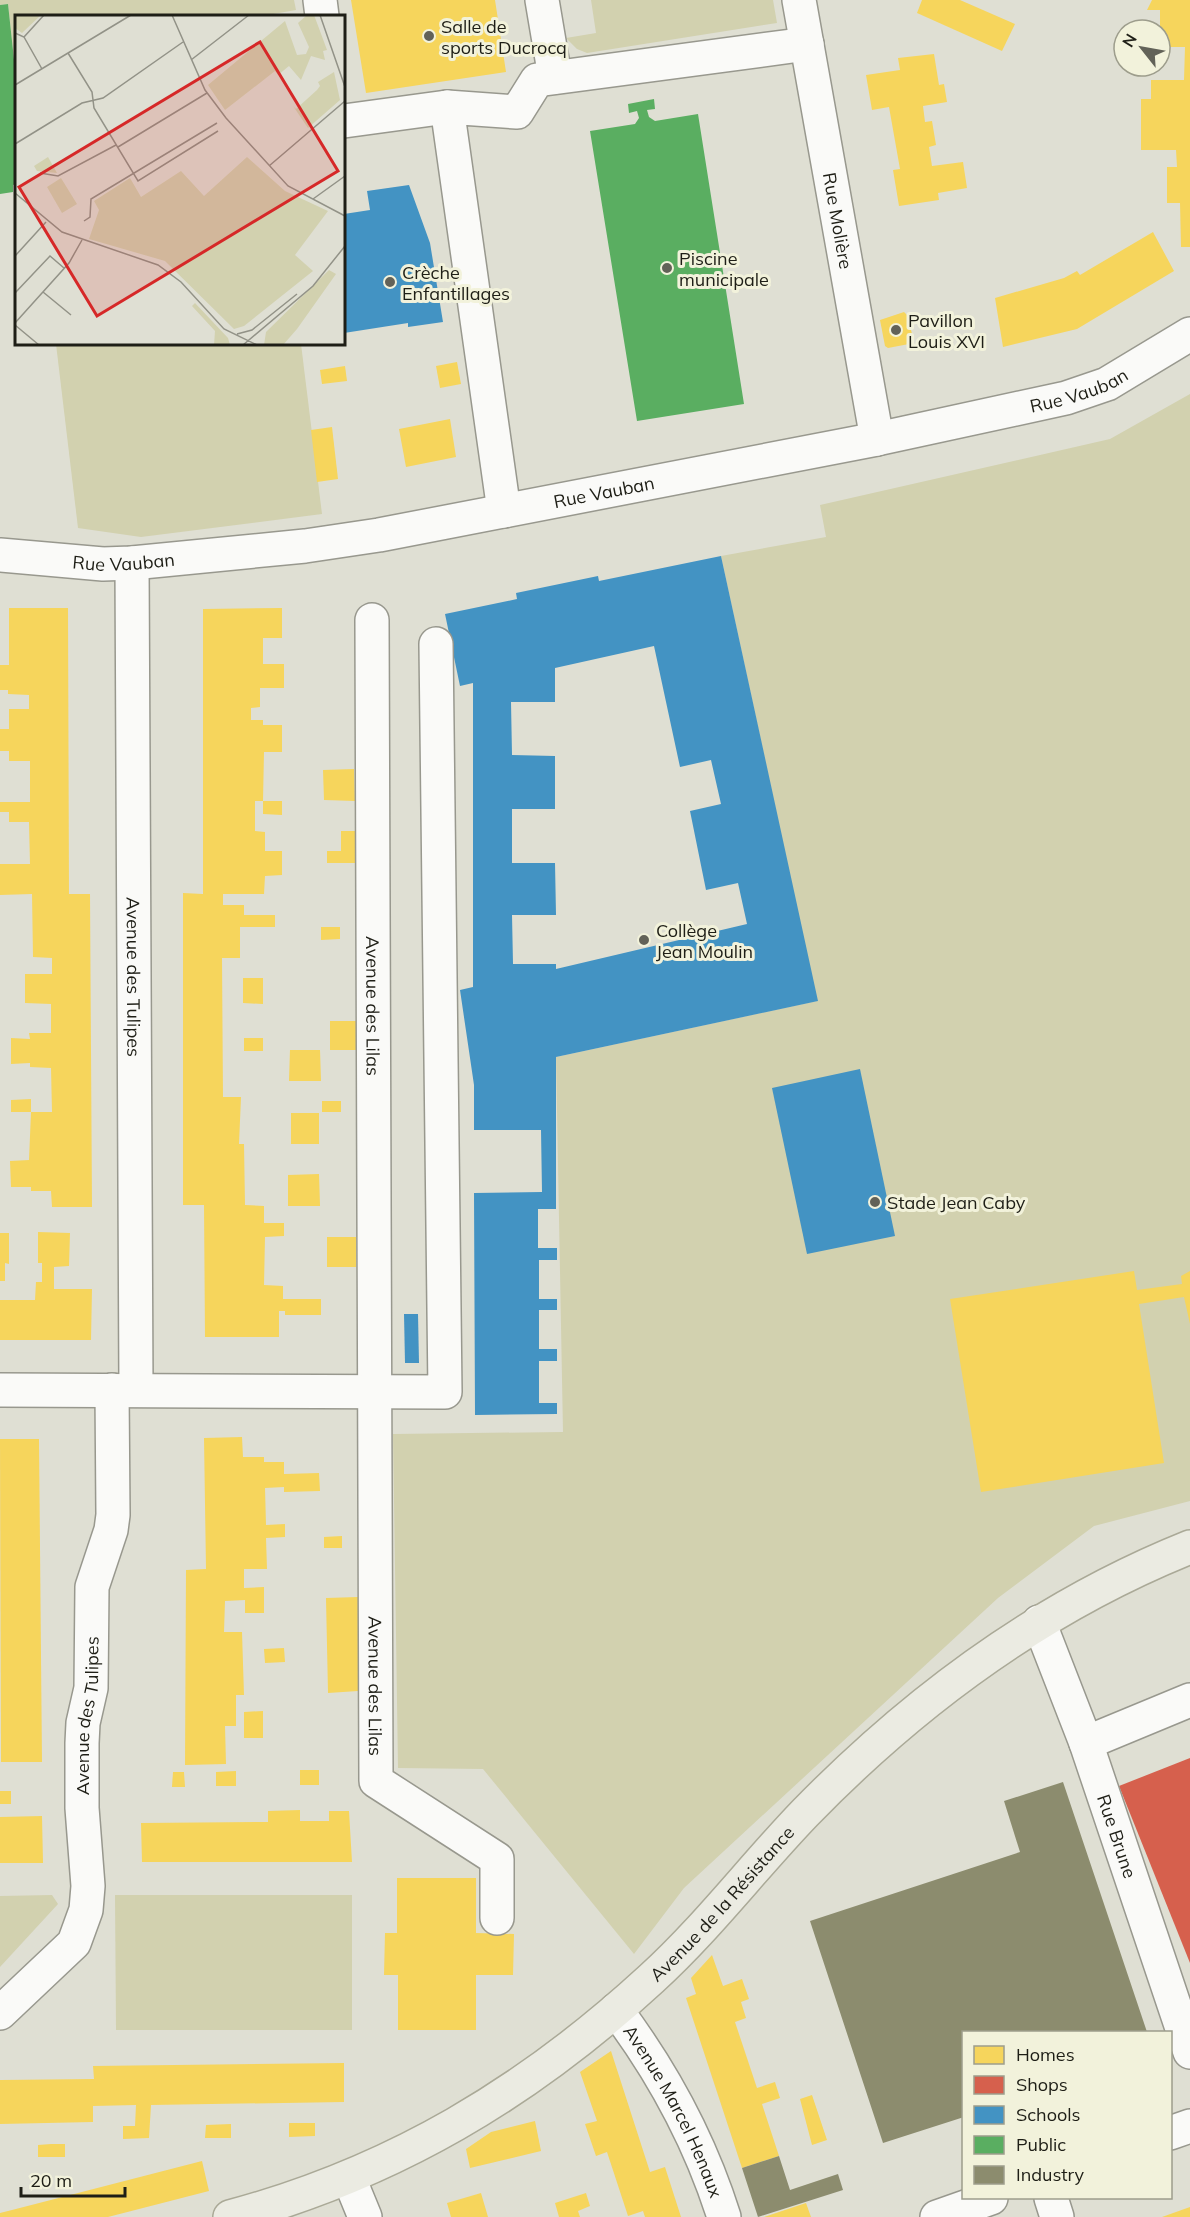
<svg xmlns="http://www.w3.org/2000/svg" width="1190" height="2217" font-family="Mulish,sans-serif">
<rect width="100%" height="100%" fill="#dfdfd3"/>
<g fill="#d2d1af">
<polygon points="0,0 294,0 296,10 262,16 16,16 16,78 8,4 0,5"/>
<polygon points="591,0 773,0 777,23 587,53 577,49 566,38 596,33"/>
<polygon points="56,344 301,344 322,514 141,537 78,528"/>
<polygon points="1190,394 1190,1501 1094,1526 998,1598 684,1888 634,1954 483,1769 398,1768 393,1434 563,1432 556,1057 817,1001 721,556 826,537 820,505 1110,439"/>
<polygon points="52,1895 58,1904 0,1967 0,1896"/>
<polygon points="115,1895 352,1895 352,2030 116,2030"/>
</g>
<g fill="#f6d55c">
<polygon points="351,0 495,0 506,72 366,93"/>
<polygon points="922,0 960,0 1015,24 1002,51 917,13"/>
<polygon points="1152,0 1190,0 1190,247 1181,247 1180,203 1167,203 1167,167 1177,167 1176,150 1141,150 1141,99 1151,99 1151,80 1184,80 1185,47 1160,47 1160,10 1147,10"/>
<polygon points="934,54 939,85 944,84 947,102 923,106 925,122 932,121 936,145 929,147 932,166 963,162 967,188 938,193 939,200 899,206 893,170 900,169 889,107 872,110 866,75 900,70 898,58"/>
<polygon points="1153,232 1174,271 1077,329 1003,347 995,298 1064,278 1077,271 1080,275"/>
<polygon points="904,312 908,316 913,339 909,344 888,348 885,346 880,320"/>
<polygon points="457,362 461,384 440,388 436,366"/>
<polygon points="345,366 347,381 322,384 320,370"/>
<polygon points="450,419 456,457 406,467 399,429"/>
<polygon points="332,427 338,479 317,482 311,430"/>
<polygon points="9,608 68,608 69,894 90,894 92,1207 52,1207 51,1191 31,1191 31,1187 11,1187 10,1161 29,1160 31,1112 52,1112 51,1068 30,1067 30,1063 11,1064 11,1038 30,1039 29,1033 51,1033 51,1004 25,1003 25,974 52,974 52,958 33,957 32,894 0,895 0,864 30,864 29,822 9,822 9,812 0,812 0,802 30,802 30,761 9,761 9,751 0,751 0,729 9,729 9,709 29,709 29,695 8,694 8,690 0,690 0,665 9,665"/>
<polygon points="282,608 282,638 263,638 263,664 284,664 284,688 260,688 260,707 251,708 251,720 263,720 263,725 282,725 282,752 264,752 263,801 255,801 255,831 265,832 265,851 282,851 282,875 265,876 264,894 223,894 223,905 244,905 244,915 275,915 275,927 240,927 240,958 222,958 223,1097 241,1097 239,1144 244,1144 245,1205 264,1206 264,1223 284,1223 284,1236 265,1237 264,1285 283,1286 283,1299 321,1299 321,1315 285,1315 285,1311 279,1311 279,1337 205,1337 204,1205 183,1205 183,893 203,894 203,609"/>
<polygon points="354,769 355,801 324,800 323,770"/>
<polygon points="263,801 282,801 282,815 263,814"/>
<polygon points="341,831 355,831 355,863 327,863 327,851 341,851"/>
<polygon points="321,927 340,927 340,939 321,940"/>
<polygon points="243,978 263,978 263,1004 243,1003"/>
<rect x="330" y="1021" width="31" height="29"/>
<rect x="244" y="1038" width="19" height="13"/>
<polygon points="290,1050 320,1050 321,1081 289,1081"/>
<polygon points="31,1099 31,1112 11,1112 11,1100"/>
<rect x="322" y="1101" width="19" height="11"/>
<rect x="291" y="1113" width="28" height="31"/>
<polygon points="319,1174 320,1206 288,1206 288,1175"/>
<polygon points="38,1232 70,1233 69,1266 54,1267 54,1289 92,1289 91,1340 0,1340 0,1300 35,1300 36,1282 42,1282 42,1263 38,1263"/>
<polygon points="0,1233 9,1233 9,1264 5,1263 5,1281 0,1281"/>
<rect x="327" y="1237" width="29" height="30"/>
<polygon points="1134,1271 1137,1290 1182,1284 1181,1276 1190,1271 1190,1324 1184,1297 1139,1304 1164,1463 981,1492 950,1299"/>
<polygon points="242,1437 243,1457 264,1457 264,1462 284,1462 284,1474 319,1473 320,1491 284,1492 284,1487 265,1488 266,1525 285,1524 285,1537 266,1538 267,1569 244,1569 244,1588 264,1587 264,1613 245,1613 245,1600 225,1601 224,1632 242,1632 244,1695 236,1695 236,1726 225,1726 226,1764 185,1765 186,1570 206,1569 204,1438"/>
<polygon points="0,1439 39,1439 42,1762 1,1762"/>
<polygon points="342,1536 342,1548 324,1548 324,1537"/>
<polygon points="358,1597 358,1691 328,1693 326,1598"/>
<polygon points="284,1648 285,1662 265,1663 264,1649"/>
<polygon points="263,1711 263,1738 244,1738 244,1712"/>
<rect x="300" y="1770" width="19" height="15"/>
<polygon points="236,1771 236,1786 216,1786 216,1772"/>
<polygon points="173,1772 184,1772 185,1787 172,1787"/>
<rect x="0" y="1791" width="11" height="13"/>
<polygon points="300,1810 300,1821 329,1821 329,1811 349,1811 352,1862 142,1862 141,1823 268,1822 268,1811"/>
<polygon points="42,1816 43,1863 0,1863 0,1817"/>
<polygon points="397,1878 476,1878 476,1933 514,1934 513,1975 476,1975 476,2030 398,2030 398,1975 384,1975 385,1933 397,1933"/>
<polygon points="712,1955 723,1986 742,1979 749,1999 741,2002 746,2018 735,2022 757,2088 775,2082 780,2098 762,2104 779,2156 742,2168 686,1998 696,1994 691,1978"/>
<polygon points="611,2051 650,2172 665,2167 681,2217 645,2217 643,2211 628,2216 607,2152 596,2156 585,2124 597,2121 580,2072"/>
<polygon points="344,2063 344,2102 151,2105 149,2138 123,2139 123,2126 135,2126 136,2105 93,2106 93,2122 0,2124 0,2080 94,2079 93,2066"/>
<polygon points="812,2095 827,2140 812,2145 800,2099"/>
<polygon points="535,2121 541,2151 470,2168 466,2149 491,2132"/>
<polygon points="289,2123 315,2123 315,2136 289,2137"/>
<polygon points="231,2124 231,2138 205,2138 206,2125"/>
<polygon points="51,2144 65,2144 65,2157 38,2157 38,2145"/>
<polygon points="202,2161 209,2191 108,2217 0,2217 0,2213 12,2210"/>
<polygon points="481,2193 488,2217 451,2217 447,2203"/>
<polygon points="586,2193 590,2206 578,2211 580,2217 559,2217 555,2203"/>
<polygon points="806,2203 811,2217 764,2217"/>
<polygon points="1190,2207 1190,2217 1162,2217"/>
</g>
<polygon fill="#d6604d" points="1190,1758 1190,1963 1119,1786"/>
<g fill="#4393c3" fill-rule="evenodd">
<polygon points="409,185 430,243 443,322 408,327 408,323 344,333 344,214 370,210 367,191"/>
<path d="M721 556 818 1001 556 1057V1209H538V1248H557V1260H539V1299H557V1310H539V1349H557V1361H539V1403H557V1414L475 1415 474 1193 542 1192 541 1130H474V1085L460 990 473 987V683L460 686 445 614 517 599 516 593 598 576 599 581ZM654 646 680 767 711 760 721 804 690 811 706 890 738 883 747 924 556 969V964H513L512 915H556L555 863H512V809H555V756L512 755 511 702H555V668Z"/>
<polygon points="860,1069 895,1236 807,1254 772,1088"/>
<polygon points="404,1314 418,1314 419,1363 405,1363"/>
</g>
<g fill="#5aae61">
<polygon points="8,4 16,78 16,184 13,185 13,192 0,194 0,5"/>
<polygon points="654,99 655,109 647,110 649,117 655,121 698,114 744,404 637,421 590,131 635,124 639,118 637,111 629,113 628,104"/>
</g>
<g fill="#8c8c6e">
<polygon points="1063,1782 1147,2032 964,2032 964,2117 883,2143 810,1921 1020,1852 1004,1801"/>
<polygon points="779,2156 790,2190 838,2174 843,2190 758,2217 742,2168"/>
</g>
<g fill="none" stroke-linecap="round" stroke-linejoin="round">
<defs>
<g id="minor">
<polyline points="320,0 322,16"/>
<polyline points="542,0 555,77"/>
<path id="s1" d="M799 0 877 439"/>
<polyline points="344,121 447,107"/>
<polyline points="504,511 447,107 517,112 537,80 807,44"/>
<path id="s2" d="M0 555 103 564 132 563 305 546 379 535 877 439 1066 398 1107 384 1190 334"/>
<path id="s3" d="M132 563 136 1389"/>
<path id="s4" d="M372 620 376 1781 497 1859V1918"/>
<polyline points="0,1390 445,1392 436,644"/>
<path id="s5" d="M1039 1622 1086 1743 1190 2052"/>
<polyline points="1086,1743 1190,1700"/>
<path id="s6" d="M616 2010C664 2074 700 2141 724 2217"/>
<path id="s7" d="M0 2013 74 1943 86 1910 88 1886 82 1808V1743L83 1723 91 1688 92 1587 111 1530 113 1515 112 1390"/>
<polyline points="1170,2133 1190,2126"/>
<polyline points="349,2178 365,2217"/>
<polyline points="1051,2198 1057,2217"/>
<polyline points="937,2217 991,2198"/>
</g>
<g id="major">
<path id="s8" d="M230 2217C393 2173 527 2093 651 1979 707 1928 753 1867 805 1813 915 1700 1043 1606 1190 1547"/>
</g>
</defs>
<use href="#minor" stroke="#98988e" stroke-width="36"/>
<use href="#major" stroke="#aaa997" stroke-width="36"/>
<use href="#minor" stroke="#fafaf8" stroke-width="33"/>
<use href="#major" stroke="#ebebe2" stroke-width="33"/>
</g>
<g fill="#626258" stroke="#f2f2db" stroke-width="2">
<circle cx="429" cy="36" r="6"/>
<circle cx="667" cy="268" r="6"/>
<circle cx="390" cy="282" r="6"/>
<circle cx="896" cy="330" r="6"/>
<circle cx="644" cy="940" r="6"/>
<circle cx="875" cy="1202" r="6"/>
</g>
<g text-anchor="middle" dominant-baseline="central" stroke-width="6" stroke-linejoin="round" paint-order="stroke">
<g font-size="18" fill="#1e1e16" stroke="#f2f2db" text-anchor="start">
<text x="441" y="26">Salle de<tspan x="441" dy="21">sports Ducrocq</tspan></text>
<text x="679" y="258">Piscine<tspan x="679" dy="21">municipale</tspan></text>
<text x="402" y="272">Crèche<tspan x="402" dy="21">Enfantillages</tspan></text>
<text x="908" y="320">Pavillon<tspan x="908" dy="21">Louis XVI</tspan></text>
<text x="656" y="930">Collège<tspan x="656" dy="21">Jean Moulin</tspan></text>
<text x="887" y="1202">Stade Jean Caby</text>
</g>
<g font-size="18" fill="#1e1e16" stroke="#f2f2db">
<text stroke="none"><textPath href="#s1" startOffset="224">Rue Molière</textPath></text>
<text stroke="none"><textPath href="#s2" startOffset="1096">Rue Vauban</textPath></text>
<text stroke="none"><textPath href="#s2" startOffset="610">Rue Vauban</textPath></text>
<text stroke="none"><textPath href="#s2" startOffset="124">Rue Vauban</textPath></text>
<text stroke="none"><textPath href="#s3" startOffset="414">Avenue des Tulipes</textPath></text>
<text stroke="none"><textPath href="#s4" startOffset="386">Avenue des Lilas</textPath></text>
<text stroke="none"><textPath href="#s4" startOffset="1066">Avenue des Lilas</textPath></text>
<text stroke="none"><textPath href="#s7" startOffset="332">Avenue des Tulipes</textPath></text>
<text stroke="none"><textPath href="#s5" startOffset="228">Rue Brune</textPath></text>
<text stroke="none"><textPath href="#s8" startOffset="592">Avenue de la Résistance</textPath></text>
<text stroke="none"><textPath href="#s6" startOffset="117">Avenue Marcel Henaux</textPath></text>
</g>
</g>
<g transform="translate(15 15)">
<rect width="330" height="330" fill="#dfdfd3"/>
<path d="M0 0H26L7 18 0 13ZM292 0H299L305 16 312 35 308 36 310 45 296 41 286 65 274 51 263 60 260 56 210 95 193 70 270 6 282 40 291 39 294 32 283 8ZM319 57 325 85 293 113 278 91 281 94 302 75 305 71 303 67ZM33 142 42 158 22 156 19 151ZM232 142 270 176 313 196 280 240 298 256 229 311 219 314 150 246 74 224 84 195 79 186 115 163 126 182 166 156 189 181ZM46 163 62 189 47 198 32 172ZM314 255 321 259 282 314 268 330H249L251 317ZM180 288 213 323 215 330H199L200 316 177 291Z" fill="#d2d1af"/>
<path fill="none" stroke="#929287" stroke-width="1.5" d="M157 0 190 75 211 103 273 171 330 201M305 0 330 72M0 18 9 22 27 54M9 22 29 0M53 38 77 77 79 93 123 166 203 116M176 45 234 0M0 70 116 0M0 129 67 88 88 83 168 27M103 132 192 78M254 151 330 86M25 158 43 161 101 130M0 178 47 217 143 250 166 267 209 314 242 330M298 184 330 161M69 206 75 202 76 184 202 108M0 241 31 207M28 277 56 300M0 278 35 241 49 253M0 308 54 248 67 225M0 310 24 330M222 319 237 315 282 279M228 330 298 271 330 231"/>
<path fill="#d62828" fill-opacity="0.15" stroke="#d62828" stroke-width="3" d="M245 27 323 156 82 301 4 172Z"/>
<rect width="330" height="330" fill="none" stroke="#1e1e16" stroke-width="3"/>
</g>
<rect x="962" y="2031" width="210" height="168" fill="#f2f2db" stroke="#9d9d8c" stroke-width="1.5"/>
<rect x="974" y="2046" width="30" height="18" fill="#f6d55c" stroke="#9d9d8c" stroke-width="1.5"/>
<text x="1016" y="2061" font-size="18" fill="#1e1e16">Homes</text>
<rect x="974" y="2076" width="30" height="18" fill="#d6604d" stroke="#9d9d8c" stroke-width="1.5"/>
<text x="1016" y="2091" font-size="18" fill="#1e1e16">Shops</text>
<rect x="974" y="2106" width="30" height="18" fill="#4393c3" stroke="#9d9d8c" stroke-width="1.5"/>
<text x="1016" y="2121" font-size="18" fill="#1e1e16">Schools</text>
<rect x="974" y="2136" width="30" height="18" fill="#5aae61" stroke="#9d9d8c" stroke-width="1.5"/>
<text x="1016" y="2151" font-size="18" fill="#1e1e16">Public</text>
<rect x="974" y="2166" width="30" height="18" fill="#8c8c6e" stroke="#9d9d8c" stroke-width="1.5"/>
<text x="1016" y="2181" font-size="18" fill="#1e1e16">Industry</text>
<g transform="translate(1142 48) rotate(301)"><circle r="28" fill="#f2f2db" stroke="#9d9d8c" stroke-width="1.5"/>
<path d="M0-4.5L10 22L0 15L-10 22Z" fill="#626258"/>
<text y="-9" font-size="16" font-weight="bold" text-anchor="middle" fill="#1e1e16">N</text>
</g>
<path d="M21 2187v9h104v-9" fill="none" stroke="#1e1e16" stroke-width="3"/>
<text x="30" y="2187" font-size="18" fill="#1e1e16" stroke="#f2f2db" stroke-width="4.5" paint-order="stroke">20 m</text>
</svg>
